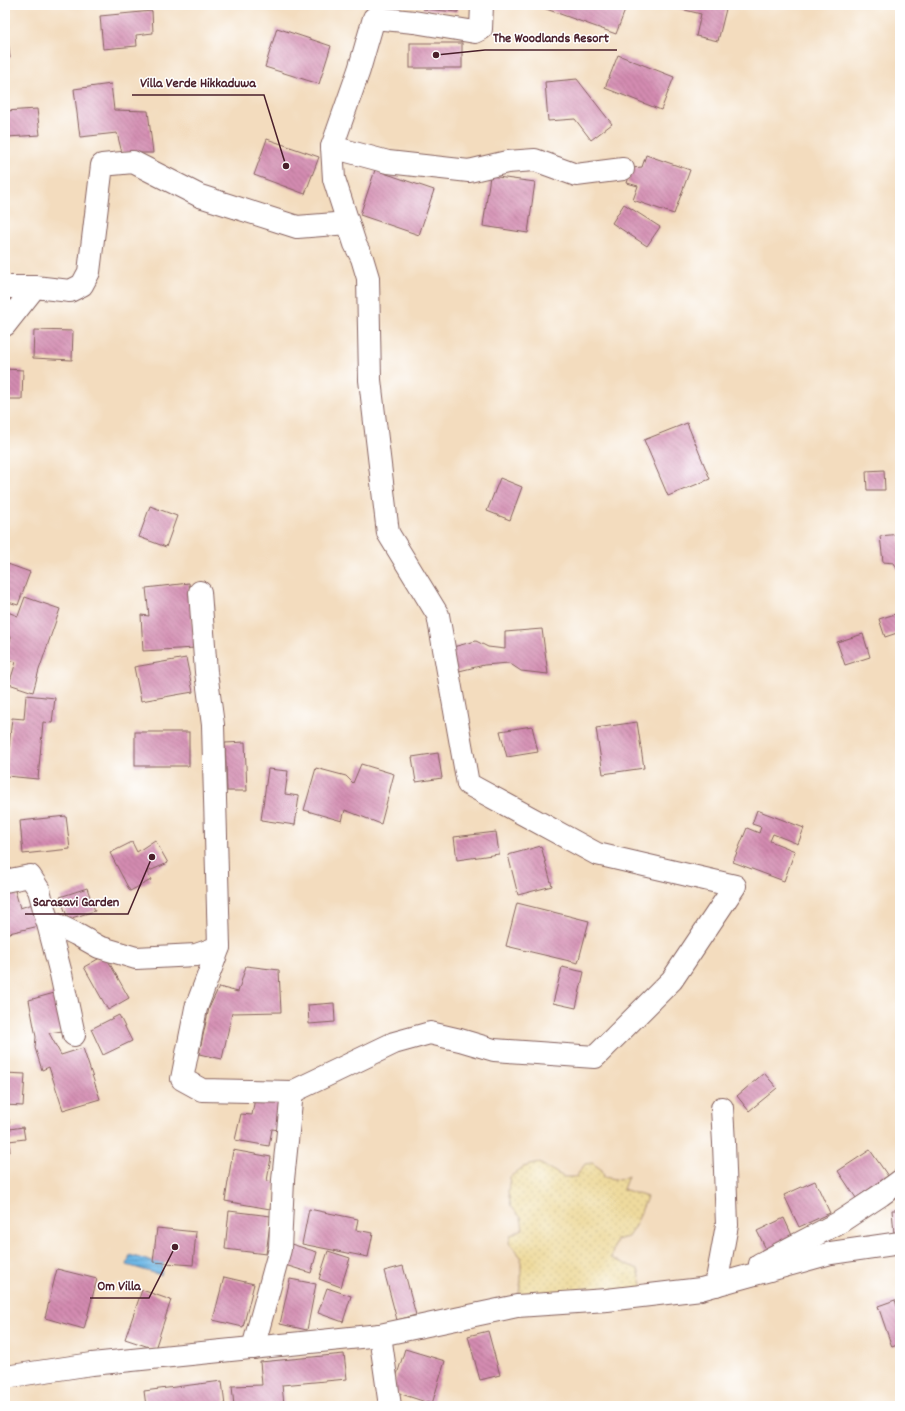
<svg xmlns="http://www.w3.org/2000/svg" width="905" height="1411" font-family="Dekko,sans-serif">
<defs>
<pattern id="sand-dots" width="8" height="8" patternUnits="userSpaceOnUse"><rect width="8" height="8" fill="#eeda9e"/><path d="M2 2h.1M6 6h.1" fill="none" stroke="#cebb88" stroke-width="1.8" stroke-linecap="round"/></pattern>
<pattern id="water-rules" width="6" height="5" patternUnits="userSpaceOnUse"><rect width="6" height="5" fill="#6eb8e6"/><path d="M0 2.5h6" fill="none" stroke="#5c95bb"/></pattern>
<pattern id="building-back-hatch" width="6" height="6" patternUnits="userSpaceOnUse"><rect width="6" height="6" fill="#d38bb0"/><path d="M-1 5l2 2M0 0l6 6M5-1l2 2" fill="none" stroke="#ad718f"/></pattern>
</defs>
<rect width="100%" height="100%" fill="#fff"/>
<filter id="ink" filterUnits="userSpaceOnUse"><feTurbulence type="fractalNoise" baseFrequency=".025" numOctaves="2"/><feDisplacementMap in="SourceGraphic" scale="8" xChannelSelector="R" yChannelSelector="G"/><feConvolveMatrix kernelMatrix="1 2 1 2 8 2 1 2 1" color-interpolation-filters="sRGB"/></filter>
<filter id="wash" filterUnits="userSpaceOnUse"><feTurbulence type="fractalNoise" baseFrequency=".012" numOctaves="4" result="noise"/><feDisplacementMap in="SourceGraphic" scale="16" xChannelSelector="R" yChannelSelector="G"/><feGaussianBlur stdDeviation="0.9" result="paint"/><feColorMatrix in="noise" values="0 0 0 0 0 0 0 0 0 0 0 0 0 0 0 0 0 1.4 0 .05"/><feComposite in="paint" operator="in"/></filter>
<g filter="url(#wash)">
<rect width="100%" height="100%" fill="#f3dcbe"/>
<polygon fill="url(#sand-dots)" stroke="#9c7c64" points="539,1163 564,1177 576,1177 585,1164 592,1163 602,1170 604,1177 619,1180 628,1176 623,1189 647,1197 636,1224 628,1237 616,1240 611,1258 638,1269 645,1296 517,1306 521,1280 521,1257 509,1243 511,1235 523,1229 521,1218 511,1206 508,1192 510,1177 523,1167"/>
<polygon fill="url(#water-rules)" stroke="#5c6c88" points="130,1255 153,1262 164,1262 161,1275 127,1265"/>
<g id="blocks">
<g fill="url(#building-back-hatch)">
<polygon points="423,5 458,5 458,12 423,9"/>
<polygon points="535,5 627,5 616,34"/>
<polygon points="665,5 727,5 718,41 696,36 701,14"/>
<polygon points="152,11 153,33 136,35 137,46 103,49 100,16"/>
<polygon points="277,28 331,46 319,84 265,67"/>
<polygon points="5,40 8,40 10,58 5,58"/>
<rect x="410" y="43" width="52" height="25"/>
<polygon points="618,55 674,77 661,110 605,88"/>
<polygon points="577,79 612,124 591,140 575,119 548,121 545,82"/>
<polygon points="111,84 114,110 148,111 153,153 122,153 117,133 80,137 74,89"/>
<polygon points="37,109 40,135 7,137 5,111"/>
<polygon points="267,139 319,157 305,194 254,175"/>
<polygon points="646,155 690,170 674,214 633,200 638,186 627,183 632,168 642,167"/>
<polygon points="375,170 434,190 419,235 360,215"/>
<polygon points="490,176 535,182 528,233 483,226"/>
<polygon points="624,204 660,227 647,246 612,223"/>
<polygon points="34,330 73,331 72,360 33,358"/>
<polygon points="5,369 23,370 22,399 5,399"/>
<polygon points="687,423 710,479 668,496 644,440"/>
<polygon points="884,470 885,490 867,490 866,471"/>
<polygon points="500,478 522,487 510,520 487,511"/>
<polygon points="150,506 177,516 166,547 139,537"/>
<polygon points="900,534 900,574 894,563 883,562 880,536"/>
<polygon points="5,563 30,572 18,605 5,601"/>
<polygon points="189,583 195,648 143,651 141,615 149,616 146,588"/>
<polygon points="25,597 60,609 39,670 33,692 9,684 16,662 5,659 5,655 11,637 5,635 5,611 18,616"/>
<polygon points="895,614 900,632 885,637 879,619"/>
<polygon points="542,629 548,674 521,671 509,663 484,665 455,672 449,648 476,641 488,647 505,649 505,632"/>
<polygon points="863,634 870,657 845,665 837,642"/>
<polygon points="186,658 193,692 141,701 134,667"/>
<polygon points="26,695 55,698 52,723 43,722 38,779 6,776 12,718 24,719"/>
<polygon points="637,722 644,768 603,774 596,728"/>
<polygon points="532,726 538,752 507,757 500,731"/>
<rect x="135" y="732" width="54" height="34"/>
<polygon points="245,742 247,791 227,791 225,743"/>
<polygon points="438,753 442,778 416,782 412,757"/>
<polygon points="361,764 394,774 381,824 345,810 342,821 304,810 316,768 346,776 353,783"/>
<polygon points="268,769 288,771 285,794 299,796 295,825 261,820"/>
<polygon points="757,810 804,828 798,844 773,834 770,841 795,851 784,881 733,862 747,828 759,833 761,827 752,824"/>
<polygon points="66,816 70,849 23,854 20,821"/>
<polygon points="496,832 499,854 457,860 454,837"/>
<polygon points="155,840 168,863 147,872 151,880 130,891 110,853 132,842 137,852"/>
<polygon points="541,846 552,886 518,895 508,855"/>
<polygon points="14,887 20,908 33,904 39,926 5,934 5,890"/>
<polygon points="87,888 95,911 68,919 60,897"/>
<polygon points="517,903 589,921 578,963 506,946"/>
<polygon points="105,955 129,998 108,1010 84,967"/>
<polygon points="246,966 279,970 281,1012 232,1013 222,1059 199,1054 209,1008 219,987 238,992"/>
<polygon points="562,967 584,972 576,1008 553,1003"/>
<polygon points="58,992 69,1030 49,1033 61,1055 83,1048 100,1099 63,1110 49,1067 42,1070 35,1048 36,1037 29,1000"/>
<polygon points="334,1003 335,1022 309,1024 308,1005"/>
<polygon points="119,1015 132,1041 103,1055 91,1029"/>
<polygon points="5,1073 25,1074 23,1106 5,1105"/>
<polygon points="764,1073 777,1088 749,1111 737,1096"/>
<polygon points="255,1098 284,1103 279,1130 272,1129 269,1146 235,1140 241,1114 252,1115"/>
<polygon points="5,1114 8,1114 10,1129 23,1127 25,1139 9,1141 10,1152 5,1152"/>
<polygon points="233,1150 271,1157 267,1181 275,1182 270,1209 225,1201"/>
<polygon points="870,1150 888,1176 856,1198 838,1171"/>
<polygon points="815,1181 830,1213 799,1227 784,1195"/>
<polygon points="309,1209 358,1219 356,1230 373,1233 368,1257 302,1244"/>
<polygon points="892,1210 900,1210 900,1234 894,1234"/>
<polygon points="229,1211 271,1216 266,1254 225,1249"/>
<polygon points="784,1218 795,1242 769,1255 757,1231"/>
<polygon points="157,1228 196,1232 193,1265 153,1262"/>
<polygon points="291,1244 317,1252 311,1273 285,1265"/>
<polygon points="328,1251 350,1258 341,1287 319,1279"/>
<polygon points="403,1266 416,1315 397,1320 384,1271"/>
<polygon points="57,1269 97,1279 84,1329 45,1318"/>
<polygon points="224,1277 254,1284 243,1327 213,1320"/>
<polygon points="290,1279 316,1284 307,1330 280,1324"/>
<polygon points="327,1288 351,1296 343,1322 318,1313"/>
<polygon points="142,1290 171,1300 155,1349 125,1339"/>
<polygon points="895,1300 900,1315 900,1344 892,1347 878,1306"/>
<polygon points="488,1331 500,1375 480,1380 468,1336"/>
<polygon points="405,1349 445,1361 432,1404 392,1391"/>
<polygon points="344,1354 347,1379 282,1385 284,1404 266,1406 234,1406 232,1386 262,1385 260,1362"/>
<polygon points="222,1381 225,1406 146,1406 144,1391"/>
</g>
</g>
</g>
<g filter="url(#ink)">
<use href="#blocks" fill-opacity="0" stroke="#85615e" stroke-width="1"/>
<g fill="none" stroke-linecap="round" stroke-linejoin="round">
<defs>
<g id="street">
<polyline points="332,147 388,162 469,171 507,162 535,160 576,175 623,169"/>
<polyline points="5,287 35,287"/>
<polyline points="5,325 35,287 70,291 82,285 89,272 102,165 133,162 200,196 297,227 348,223"/>
<polyline points="200,592 206,672 213,725 219,947"/>
<polyline points="5,881 30,876 39,890 47,920 61,974 74,1035"/>
<polyline points="47,920 76,934 99,947 136,958 196,955 219,947 196,1008 182,1079 202,1090 292,1092 283,1180 280,1249 253,1348"/>
<polyline points="292,1092 394,1043 430,1033 460,1040 494,1050 595,1057 672,980 735,886 597,854 468,784 438,615 388,533 370,380 368,278 362,258 355,244 334,179 332,147 359,70 374,18 414,22 475,32 481,29 482,5"/>
<polyline points="760,1264 840,1222 881,1195 900,1181"/>
<polyline points="716,1285 727,1225 724,1143 722,1108"/>
<polyline points="380,1335 390,1406"/>
<polyline points="5,1377 92,1364 380,1335 517,1306 607,1300 701,1289 831,1253 900,1243"/>
</g>
</defs>
<use href="#street" stroke="#85615e" stroke-width="24"/>
<use href="#street" stroke="#fff" stroke-width="22"/>
</g>
</g>
<path fill="none" stroke="#4a1f2b" stroke-width="1.5" d="M436 55L485 50H617M286 166L264 95H132M152 857L128 914H25M175 1247L149 1298H90"/>
<g fill="#4a1f2b" stroke="#fff" stroke-width="1.5">
<circle cx="436" cy="55" r="4"/>
<circle cx="286" cy="166" r="4"/>
<circle cx="152" cy="857" r="4"/>
<circle cx="175" cy="1247" r="4"/>
</g>
<g font-size="14" text-anchor="middle" font-weight="bold" fill="#4a1f2b" stroke="#fff" stroke-width="3" stroke-linejoin="round" paint-order="stroke">
<text x="551" y="42">The Woodlands Resort</text>
<text x="198" y="87">Villa Verde Hikkaduwa</text>
<text x="76" y="906">Sarasavi Garden</text>
<text x="119" y="1290">Om Villa</text>
</g>
<rect width="905" height="1411" fill="none" stroke="#fff" stroke-width="20"/>
</svg>
